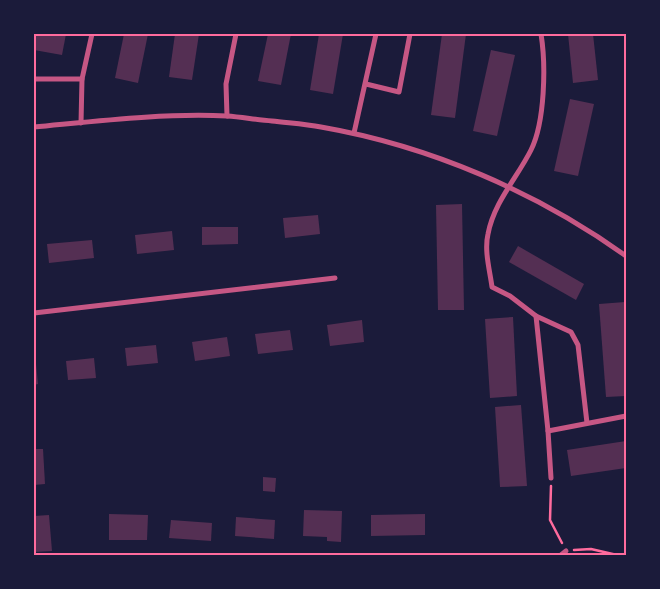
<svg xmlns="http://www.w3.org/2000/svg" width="660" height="589" font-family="'DejaVu Sans',sans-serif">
<rect width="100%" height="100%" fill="#1b1b3a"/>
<g fill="#542f53">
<polygon points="34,34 66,34 62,55 34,50"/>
<polygon points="124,34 148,34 138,83 115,78"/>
<polygon points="175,34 199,34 192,80 169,77"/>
<polygon points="268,34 291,34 281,85 258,81"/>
<polygon points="319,34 343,34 333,94 310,90"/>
<polygon points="442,34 466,34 455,118 431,115"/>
<polygon points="568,34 593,34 598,80 573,83"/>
<polygon points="491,50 515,55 497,136 473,131"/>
<polygon points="570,99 594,104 578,176 554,171"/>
<polygon points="462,204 464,310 438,310 436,205"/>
<polygon points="318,215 320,234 285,238 283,218"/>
<polygon points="202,227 238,227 238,244 202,245"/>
<polygon points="172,231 174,250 137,254 135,235"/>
<polygon points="92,240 94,258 49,263 47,244"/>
<polygon points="518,246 584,284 576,300 509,262"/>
<polygon points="625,302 626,326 626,396 606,397 599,304"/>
<polygon points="513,317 517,396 490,398 485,319"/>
<polygon points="362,320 364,342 330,346 327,325"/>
<polygon points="290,330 293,350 258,354 255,334"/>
<polygon points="227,337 230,356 195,361 192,342"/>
<polygon points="156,345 158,363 127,366 125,348"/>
<polygon points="94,358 96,378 68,380 66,361"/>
<polygon points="34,364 36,364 38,384 34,385"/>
<polygon points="521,405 527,486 500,487 495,407"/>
<polygon points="626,441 626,468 571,476 567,450"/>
<polygon points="34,449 43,449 45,484 34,485"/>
<polygon points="263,477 276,478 275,492 263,491"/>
<polygon points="304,510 342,511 341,542 327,541 327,537 303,536"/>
<polygon points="109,514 148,515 147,540 109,540"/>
<polygon points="425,514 425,535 371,536 371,515"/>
<polygon points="49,515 52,551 34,552 34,516"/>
<polygon points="236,517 275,520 274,539 235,536"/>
<polygon points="171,520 212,523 211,541 169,538"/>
</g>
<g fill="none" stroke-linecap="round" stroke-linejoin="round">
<g stroke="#ff6b9d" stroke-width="2.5">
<polyline points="551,486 550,520 562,543"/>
<polyline points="574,550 591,549 617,555"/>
</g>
<g stroke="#c65784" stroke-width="5">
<path d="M541 34C546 65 545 122 531 150 517 178 494 202 488 234 484 251 490 271 492 287L510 296 536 316 571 332 578 345 587 423"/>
<polyline points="34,79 82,79"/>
<polyline points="366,84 399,92 410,34"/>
<polyline points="227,116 226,84 236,34"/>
<polyline points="81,123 82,79 92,34"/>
<path d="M34 127C98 121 163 113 227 116 242 117 257 120 272 121 288 123 305 124 321 127 430 146 537 192 626 256"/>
<polyline points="354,133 376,34"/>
<polyline points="34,313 335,278"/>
<polyline points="536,316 548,431 551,478"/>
<polyline points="548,431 626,416"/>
<polyline points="561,555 566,551"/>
</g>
</g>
<rect width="660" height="589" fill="none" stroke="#1b1b3a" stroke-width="70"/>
<rect x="35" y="35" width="590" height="519" fill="none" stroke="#ff6b9d" stroke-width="2"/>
</svg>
